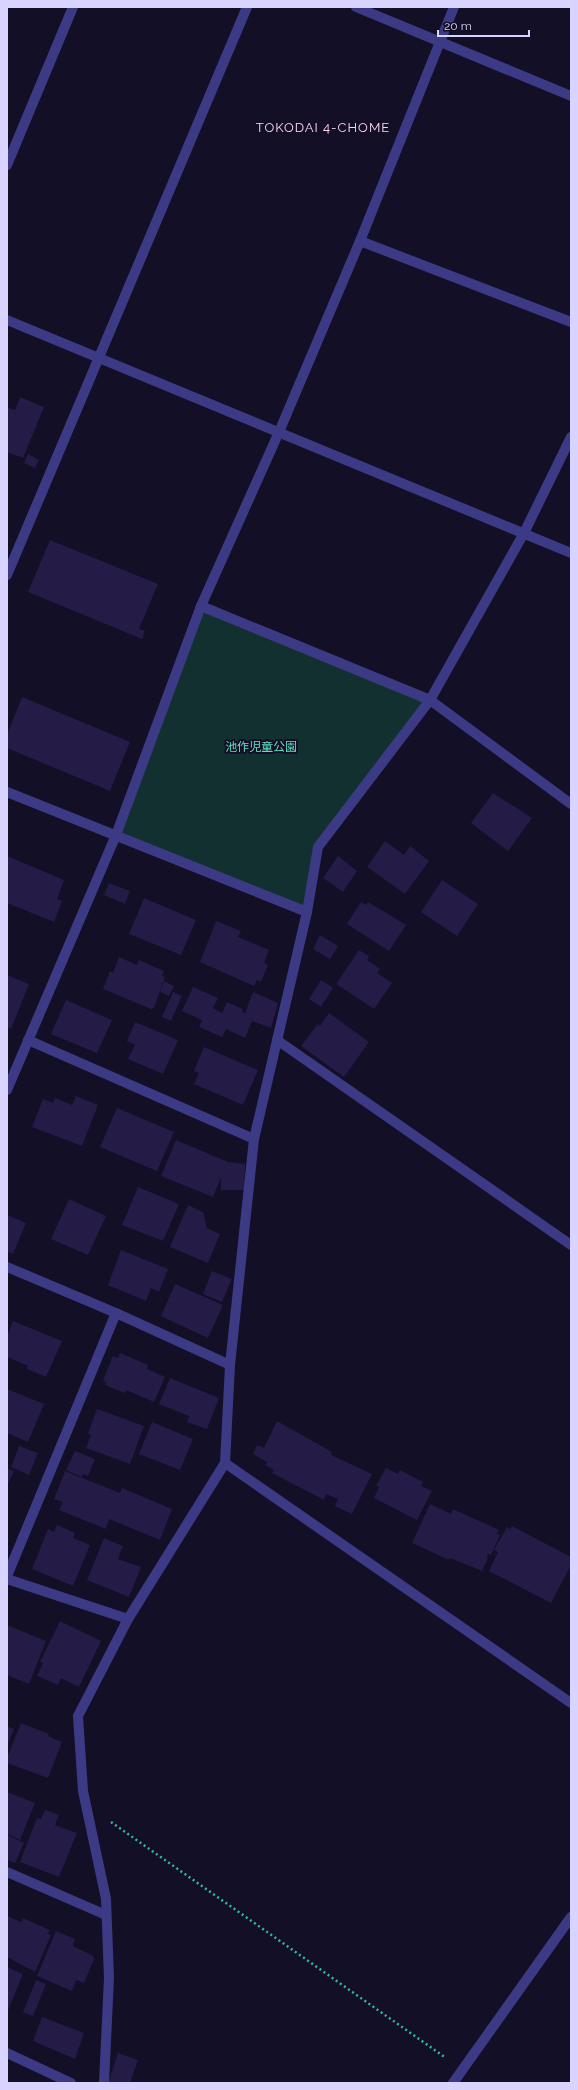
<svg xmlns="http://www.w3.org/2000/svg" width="578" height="2090" font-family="Raleway,'Noto Sans JP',sans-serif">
<rect width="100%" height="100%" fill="#130f26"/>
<polygon fill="#12302f" points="201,606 430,700 319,847 307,912 116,835"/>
<g fill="#241b47">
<polygon points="20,397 44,407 23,458 7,452 7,407 15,410"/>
<polygon points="28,454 39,460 35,468 24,463"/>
<polygon points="50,540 158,584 139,629 145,631 142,639 28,592"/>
<polygon points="22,697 130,742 110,791 7,748 7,735"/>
<polygon points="493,793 532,818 508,851 471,823"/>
<polygon points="385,841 404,855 410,846 429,861 405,894 367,867"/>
<polygon points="7,856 64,880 57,899 62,901 54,922 7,903"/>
<polygon points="338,856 357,871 343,892 323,878"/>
<polygon points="442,880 478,904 457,936 421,912"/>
<polygon points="109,883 130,891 125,904 104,895"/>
<polygon points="144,898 196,920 181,955 129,934"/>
<polygon points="361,902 366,905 368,902 406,925 389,951 347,924"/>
<polygon points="216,921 241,931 238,937 269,950 264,963 268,965 261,982 257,980 254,986 200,962"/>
<polygon points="320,935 338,946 330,959 313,949"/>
<polygon points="359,950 369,956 367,960 380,969 377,973 392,983 374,1009 336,984"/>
<polygon points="119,957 137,965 139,960 164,971 162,976 165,977 154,1008 151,1009 103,989 110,971 113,973"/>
<polygon points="7,975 29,984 11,1029 7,1027"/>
<polygon points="321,980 333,988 321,1007 309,999"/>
<polygon points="164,981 174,986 169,996 160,992"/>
<polygon points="193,987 218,998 213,1008 222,1013 227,1002 243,1009 242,1012 245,1013 253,992 278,1003 271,1028 252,1021 245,1038 226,1029 222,1037 199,1027 202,1020 182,1011"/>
<polygon points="173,992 182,996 171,1021 162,1017"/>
<polygon points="66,1000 112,1020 97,1053 51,1034"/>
<polygon points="329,1013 369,1042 344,1077 301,1046 318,1024 320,1026"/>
<polygon points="135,1022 178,1040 163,1074 128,1059 135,1045 127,1041"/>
<polygon points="204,1047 258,1070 243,1105 194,1084 199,1073 194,1071"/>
<polygon points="76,1096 98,1105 82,1146 32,1127 43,1099 53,1103 55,1098 72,1105"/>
<polygon points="117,1108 174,1132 157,1171 100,1147"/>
<polygon points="176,1140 228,1162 245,1164 244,1190 221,1190 221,1177 213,1197 161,1176"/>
<polygon points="138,1187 179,1204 163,1241 122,1225"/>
<polygon points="69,1199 106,1216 88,1255 51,1239"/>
<polygon points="188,1205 203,1212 207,1228 220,1234 208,1263 170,1247"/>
<polygon points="7,1215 26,1223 13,1254 7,1252"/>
<polygon points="121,1250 168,1269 159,1292 151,1288 146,1301 108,1285"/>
<polygon points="212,1271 232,1279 222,1302 203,1294"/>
<polygon points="175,1284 223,1305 208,1338 161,1316"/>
<polygon points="13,1321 62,1341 46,1377 27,1369 28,1366 7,1357 7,1336"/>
<polygon points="120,1353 148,1365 147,1369 165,1377 154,1402 126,1390 125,1393 105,1385 106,1382 103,1380 113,1356 118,1358"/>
<polygon points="170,1378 219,1398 207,1429 187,1422 189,1416 159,1404"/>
<polygon points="7,1389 44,1404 28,1442 7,1433"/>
<polygon points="97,1409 144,1426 130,1464 86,1448 91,1435 88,1434"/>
<polygon points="277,1421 332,1452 331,1455 372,1474 352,1514 335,1506 338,1499 326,1494 324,1500 272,1473 274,1470 265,1465 267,1462 253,1454 257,1445 264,1448"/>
<polygon points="152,1422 193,1439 180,1470 139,1454"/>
<polygon points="19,1446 38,1453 29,1475 11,1467"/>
<polygon points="75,1451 95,1459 88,1476 83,1474 82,1477 66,1470"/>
<polygon points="7,1468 14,1471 7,1486"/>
<polygon points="386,1468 398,1474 400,1470 423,1482 421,1486 432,1491 417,1520 374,1498 379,1487 376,1486"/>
<polygon points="65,1471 120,1493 122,1488 172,1509 160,1540 109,1519 106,1529 59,1510 63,1502 54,1499"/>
<polygon points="430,1504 451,1514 453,1509 499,1530 497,1534 500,1535 491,1555 488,1554 487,1557 488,1558 482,1571 450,1558 449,1560 412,1543"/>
<polygon points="57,1525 75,1533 73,1538 90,1545 73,1586 32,1569 48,1529 54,1532"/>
<polygon points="512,1526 571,1557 571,1565 551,1603 489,1571 498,1552 494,1550 507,1527 510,1529"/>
<polygon points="104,1538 123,1546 118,1559 141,1567 129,1597 87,1580"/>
<polygon points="60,1621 101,1641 79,1687 61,1678 58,1685 37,1676 43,1663 40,1662"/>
<polygon points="7,1625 46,1641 29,1684 7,1675"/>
<polygon points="21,1723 49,1734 48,1736 62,1742 48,1778 7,1763 7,1758"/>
<polygon points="7,1726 14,1729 7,1746"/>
<polygon points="7,1792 35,1803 20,1840 7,1834"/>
<polygon points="45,1810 59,1815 55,1825 77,1833 59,1877 20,1862 37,1818 41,1819"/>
<polygon points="7,1835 24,1843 15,1863 7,1860"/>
<polygon points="7,1916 21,1922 23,1918 50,1930 48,1934 51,1935 35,1972 7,1957"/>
<polygon points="56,1931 75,1939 73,1946 93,1956 94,1959 84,1983 76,1980 72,1991 37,1976"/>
<polygon points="7,1967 23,1974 7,2013"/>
<polygon points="36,1980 46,1984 33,2016 23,2012"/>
<polygon points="42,2017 84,2033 75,2059 33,2041"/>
<polygon points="118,2053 138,2060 130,2083 108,2083"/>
</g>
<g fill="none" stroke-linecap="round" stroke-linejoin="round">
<polyline stroke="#2fb8b0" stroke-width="2.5" stroke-dasharray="2 3" stroke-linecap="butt" points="111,1822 446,2058"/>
<g stroke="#3d3a85" stroke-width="10">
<polyline points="356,7 571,96"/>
<polyline points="360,241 571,322"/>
<polyline points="201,606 430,700 571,804"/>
<polyline points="7,792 307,912"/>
<polyline points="28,1040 254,1139"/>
<polyline points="277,1040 571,1245"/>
<polyline points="7,1090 116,835 201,606 279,432 360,241 454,7"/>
<polyline points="7,1267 116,1313 230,1365"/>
<polyline points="225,1463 571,1703"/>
<polyline points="7,1576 116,1313"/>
<polyline points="7,1579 128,1619"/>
<polyline points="7,1872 106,1915"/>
<polyline points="7,2053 71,2083"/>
<polyline points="104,2083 109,1978 106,1899 83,1791 78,1716 128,1619 225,1463 230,1365 254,1139 307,912 318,847 430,700 524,533 571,437"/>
<polyline points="453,2083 571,1917"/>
</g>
<g stroke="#3d3a85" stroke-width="10">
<polyline points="7,165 73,7"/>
<polyline points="7,320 571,553"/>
<polyline points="7,575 247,7"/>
</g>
</g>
<g text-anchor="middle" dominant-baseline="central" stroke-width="4" stroke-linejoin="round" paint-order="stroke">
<g font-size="12" fill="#5fe0c0" stroke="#130f26">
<text x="261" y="747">池作児童公園</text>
</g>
<g font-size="13" letter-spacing="1" fill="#ffd6f0" stroke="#130f26">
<text x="323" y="127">TOKODAI 4-CHOME</text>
</g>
</g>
<rect width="578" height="2090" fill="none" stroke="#d9d4ff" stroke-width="16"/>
<path d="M438 30v6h91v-6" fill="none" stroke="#d9d4ff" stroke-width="2"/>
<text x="444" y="30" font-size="12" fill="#d9d4ff" stroke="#130f26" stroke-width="3" paint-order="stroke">20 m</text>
</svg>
